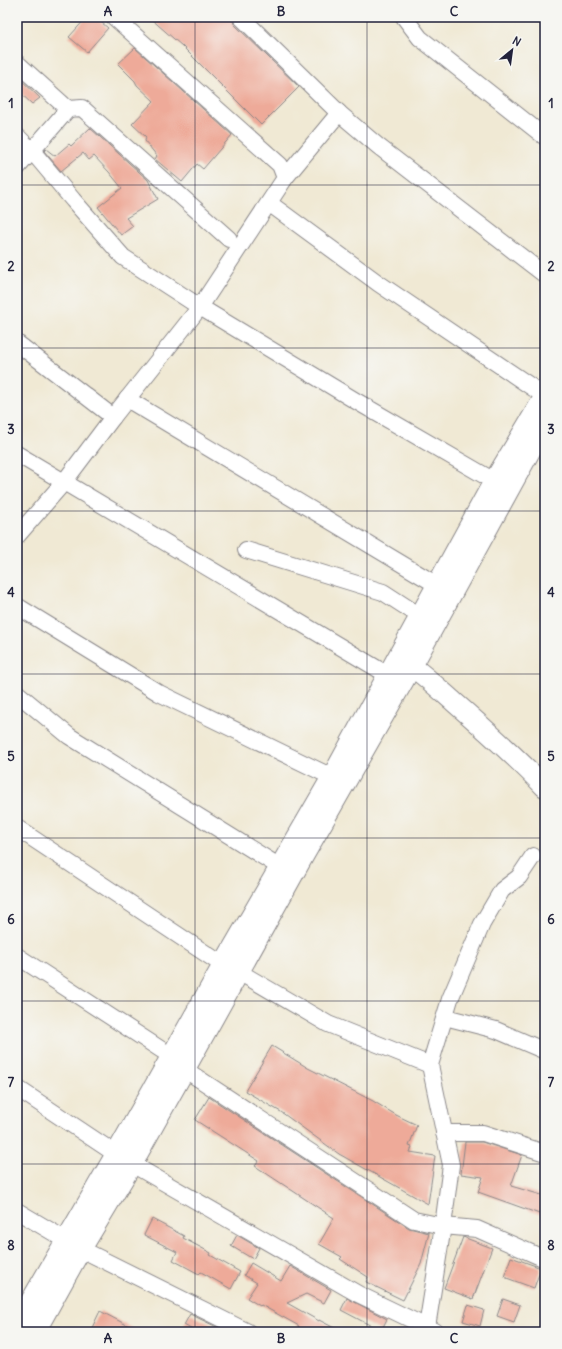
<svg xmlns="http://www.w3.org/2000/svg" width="562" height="1349" font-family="Delius,sans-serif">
<rect width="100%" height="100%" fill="#f6f6f2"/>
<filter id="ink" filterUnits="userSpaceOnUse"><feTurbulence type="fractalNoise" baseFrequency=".025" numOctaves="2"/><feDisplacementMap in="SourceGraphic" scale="8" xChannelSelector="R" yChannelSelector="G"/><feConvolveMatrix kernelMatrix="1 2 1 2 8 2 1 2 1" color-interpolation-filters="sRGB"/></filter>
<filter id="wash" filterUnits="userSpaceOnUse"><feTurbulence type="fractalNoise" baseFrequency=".012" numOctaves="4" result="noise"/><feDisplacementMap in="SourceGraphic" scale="16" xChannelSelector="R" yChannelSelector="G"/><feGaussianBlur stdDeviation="0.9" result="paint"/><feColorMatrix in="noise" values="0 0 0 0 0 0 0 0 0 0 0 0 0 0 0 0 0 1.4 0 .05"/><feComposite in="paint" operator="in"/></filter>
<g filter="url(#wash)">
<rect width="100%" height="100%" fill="#f0e9d4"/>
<g id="blocks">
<g fill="#ea9">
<polygon points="87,17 95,17 108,28 87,52 69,37"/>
<polygon points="149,17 232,17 234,24 299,87 261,125 182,46"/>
<polygon points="135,48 232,135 203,169 197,164 182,182 155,159 157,156 145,141 146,137 132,124 154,101 137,85 135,81 118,64"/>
<polygon points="17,76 40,98 32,104 17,90"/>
<polygon points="90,128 148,180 158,199 126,218 133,226 121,235 98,207 122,188 109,172 94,156 89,160 83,153 61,171 44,151 46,149 55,156 69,144 71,146"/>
<polygon points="272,1046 308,1068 373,1101 396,1115 417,1125 409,1146 412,1147 410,1152 435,1156 428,1204 339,1154 281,1112 245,1091"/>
<polygon points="209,1097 409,1228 429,1233 421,1264 403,1300 366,1282 368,1277 340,1259 342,1257 319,1244 334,1218 255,1166 259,1161 195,1120"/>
<polygon points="465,1142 482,1142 522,1155 511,1186 545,1196 545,1216 478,1192 483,1177 461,1174"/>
<polygon points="152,1219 184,1236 183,1238 211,1253 210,1255 240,1272 231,1289 201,1272 199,1274 173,1260 177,1252 144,1235"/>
<polygon points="237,1235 259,1248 253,1259 231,1246"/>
<polygon points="463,1237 492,1248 473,1299 444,1288"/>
<polygon points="511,1257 541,1268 534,1288 504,1277"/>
<polygon points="251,1263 281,1281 290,1266 331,1290 324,1303 306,1294 287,1303 319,1321 319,1320 342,1332 306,1332 298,1327 299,1326 261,1305 260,1306 247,1298 257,1283 244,1275"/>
<polygon points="347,1298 387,1319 381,1331 341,1310"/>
<polygon points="503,1299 520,1305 514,1322 497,1316"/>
<polygon points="468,1305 484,1310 480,1326 463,1321"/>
<polygon points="100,1311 123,1323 140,1332 90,1332"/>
<polygon points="190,1314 227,1332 196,1332 184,1325"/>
</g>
</g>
</g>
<g filter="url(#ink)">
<use href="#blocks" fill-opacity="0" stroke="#898688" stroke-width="1"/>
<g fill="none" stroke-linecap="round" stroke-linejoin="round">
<defs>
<g id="minor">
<polyline points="114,17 280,165 285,178"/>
<polyline points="241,17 339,113"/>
<polyline points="404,17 420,38 545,137"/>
<polyline points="17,63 68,109 82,108 229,239"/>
<polyline points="17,136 32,151 73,200 123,257 200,307 356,401 494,481"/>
<polyline points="17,168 68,109"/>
<polyline points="269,203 378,283 545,396"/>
<polyline points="17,343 113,417"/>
<polyline points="127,399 437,585"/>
<polyline points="17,454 388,675"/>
<polyline points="17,536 64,482 113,417 200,307 285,178 339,113 378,146 545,275"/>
<polyline points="246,550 383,592 420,616"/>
<polyline points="17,606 159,693 332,777"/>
<polyline points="17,693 69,736 280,867"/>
<polyline points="17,828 223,965"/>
<polyline points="17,956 171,1056"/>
<polyline points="239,972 328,1024 430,1065"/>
<polyline points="445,1017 496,1030 545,1051"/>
<polyline points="184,1069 414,1220 443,1226 477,1229 545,1259"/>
<polyline points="17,1088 116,1154"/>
<polyline points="444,1133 483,1133 545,1153"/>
<polyline points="132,1164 358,1294 435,1331"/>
<polyline points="17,1211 66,1240"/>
<polyline points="81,1249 248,1332"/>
<polyline points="427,1332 427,1327 443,1226 451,1165 430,1065 450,999 482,924 502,890 519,877 533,856"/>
</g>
<g id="major">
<path d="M402 659C421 672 437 687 454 702 485 729 516 757 545 787"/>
<polyline points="17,1325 116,1154 223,965 332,777 494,481 545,396"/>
<polyline points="35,1332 81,1249 132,1164 304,855 412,666 545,424"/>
</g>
</defs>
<use href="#minor" stroke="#898688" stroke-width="18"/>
<use href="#major" stroke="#898688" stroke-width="22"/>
<use href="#minor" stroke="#fff" stroke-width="16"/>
<use href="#major" stroke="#fff" stroke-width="20"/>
</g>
</g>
<path fill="none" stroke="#22223b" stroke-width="1" stroke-opacity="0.55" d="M195 17V1332M367 17V1332M17 185H545M17 348H545M17 511H545M17 674H545M17 838H545M17 1001H545M17 1164H545"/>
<rect width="562" height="1349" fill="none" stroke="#f6f6f2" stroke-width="44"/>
<g transform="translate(512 50) rotate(29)" stroke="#f6f6f2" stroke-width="3" paint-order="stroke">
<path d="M0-3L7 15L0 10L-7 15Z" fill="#22223b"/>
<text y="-6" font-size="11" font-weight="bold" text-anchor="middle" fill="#22223b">N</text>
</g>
<rect x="22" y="22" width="518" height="1305" fill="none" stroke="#22223b" stroke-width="1.5"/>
<g font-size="13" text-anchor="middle" font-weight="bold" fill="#22223b">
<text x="108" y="16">A</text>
<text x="281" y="16">B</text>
<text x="454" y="16">C</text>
<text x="11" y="108">1</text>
<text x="551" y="108">1</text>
<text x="11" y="271">2</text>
<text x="551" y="271">2</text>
<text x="11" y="434">3</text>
<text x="551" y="434">3</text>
<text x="11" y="597">4</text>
<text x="551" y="597">4</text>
<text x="11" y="761">5</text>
<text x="551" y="761">5</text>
<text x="11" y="924">6</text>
<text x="551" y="924">6</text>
<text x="11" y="1087">7</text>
<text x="551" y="1087">7</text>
<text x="11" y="1250">8</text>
<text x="551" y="1250">8</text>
<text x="108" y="1343">A</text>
<text x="281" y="1343">B</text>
<text x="454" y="1343">C</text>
</g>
</svg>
